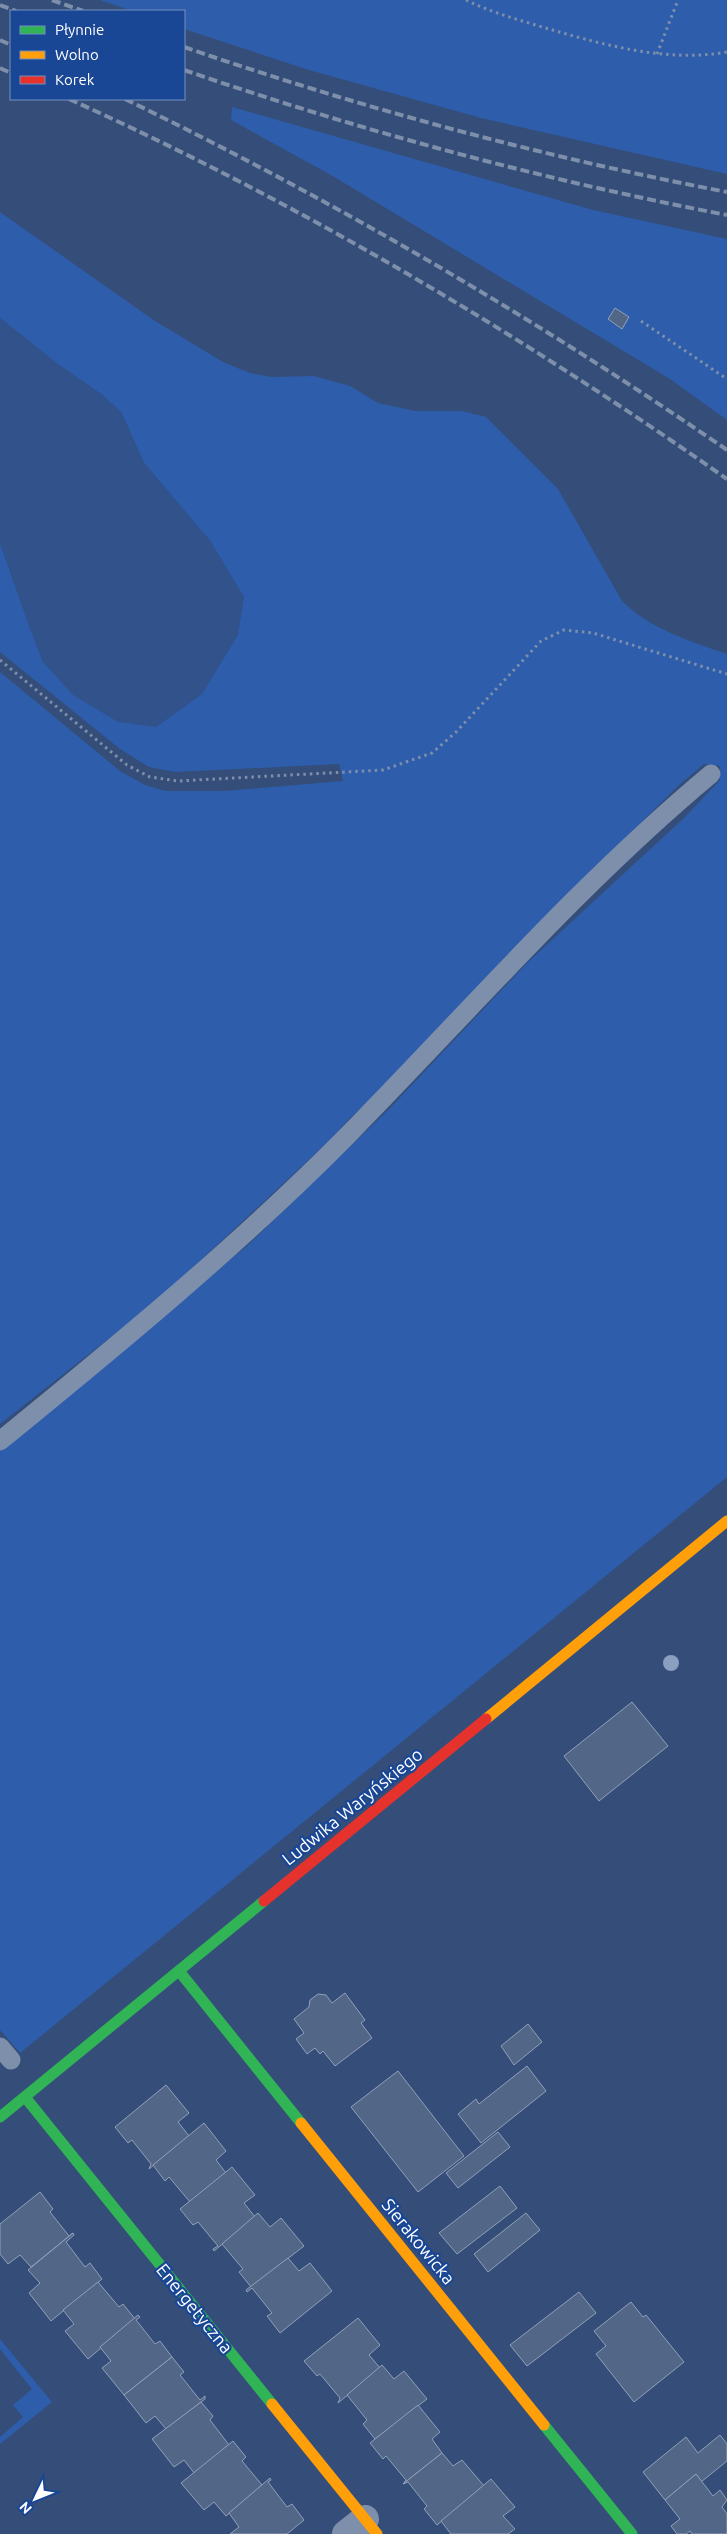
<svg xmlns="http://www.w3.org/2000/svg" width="727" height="2534" font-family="Ubuntu,sans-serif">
<rect width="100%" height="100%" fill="#354e79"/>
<g fill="#2d5dab">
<polygon points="100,0 727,0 727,174 481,118 309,70 184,29 184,11 132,11"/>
<polygon points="232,107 593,210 727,239 727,420 670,379 331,175 231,120"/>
<path d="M0 212 155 321 223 362 250 373 271 377 314 376 350 386 378 403 415 411H462L486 417 558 489 622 601C650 629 690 641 727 654V1477L20 2053 0 2030V1450L248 1245 389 1109 528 962 684 818 720 780V766L704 764 679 785 547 916 384 1087 349 1119 331 1139 158 1300 0 1424V672L120 771 145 785 166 791H224L343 781 339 764 175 772 149 767 120 749 0 652V543L43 662 211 542 144 463 121 412 101 394 59 365 0 318Z"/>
<polygon points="0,2339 52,2402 0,2444 0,2437 23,2417 13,2405 32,2389 0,2349"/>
</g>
<polygon fill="#31528b" points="0,318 59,365 101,394 121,412 144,463 211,542 244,597 238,635 202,694 156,727 118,722 73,695 43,662 30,629 0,543"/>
<g fill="#526688" stroke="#92a0b9">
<polygon points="615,308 629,317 622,329 608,319"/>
<polygon points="632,1702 668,1746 599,1801 564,1756"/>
<polygon points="345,1993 365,2020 361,2023 372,2038 335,2066 323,2051 320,2054 315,2048 307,2054 296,2039 304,2033 294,2019 309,2007 310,2000 318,1994 326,1995 332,2003"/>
<polygon points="528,2024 542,2042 514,2065 501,2046"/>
<polygon points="527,2066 546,2091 481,2143 458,2114 476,2099 479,2104"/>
<polygon points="398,2071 464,2156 418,2192 351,2107"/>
<polygon points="166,2085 189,2113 178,2122 189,2136 149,2169 151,2164 132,2140 128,2143 115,2127"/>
<polygon points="204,2123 226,2151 216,2160 226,2173 190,2202 169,2177 165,2181 153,2165"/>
<polygon points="498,2132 510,2147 458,2188 446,2173"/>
<polygon points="232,2167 255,2195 244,2203 255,2217 214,2251 213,2249 218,2246 198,2222 193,2225 180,2209"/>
<polygon points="500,2186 517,2208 457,2254 439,2233"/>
<polygon points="40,2192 53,2209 50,2212 69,2236 73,2233 31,2267 20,2255 8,2264 0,2254 0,2224"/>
<polygon points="258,2213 270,2227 281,2218 304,2246 251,2287 239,2272 243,2269 222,2244"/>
<polygon points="526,2213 540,2230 488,2272 474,2254"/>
<polygon points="73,2233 74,2235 66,2242 85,2267 90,2263 102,2279 51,2321 29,2293 40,2283 28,2270"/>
<polygon points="288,2258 299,2271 310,2263 332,2291 280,2333 267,2316 272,2313 252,2288 247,2292 246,2290"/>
<polygon points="98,2282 119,2307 123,2304 135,2319 88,2359 65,2331 74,2324 63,2310"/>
<polygon points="579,2292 596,2313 527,2366 510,2345"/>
<polygon points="631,2302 643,2317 646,2315 684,2362 634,2402 596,2354 606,2346 594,2331"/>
<polygon points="138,2315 140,2317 136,2320 155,2344 160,2341 172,2357 124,2395 102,2368 111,2361 100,2347"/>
<polygon points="358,2318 380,2345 369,2355 380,2368 338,2403 340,2398 320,2374 317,2376 304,2361"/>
<polygon points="172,2357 184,2372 180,2375 200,2400 205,2396 205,2399 166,2429 155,2416 146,2423 124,2395"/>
<polygon points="382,2365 394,2379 404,2371 427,2399 375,2439 363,2424 367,2420 347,2395"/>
<polygon points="201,2402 213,2416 210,2420 229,2445 195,2474 184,2460 174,2467 152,2439"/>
<polygon points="418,2405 440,2432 432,2439 442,2453 403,2484 406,2480 386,2456 383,2459 370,2443"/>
<polygon points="720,2435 727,2444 727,2461 701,2482 696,2474 665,2500 643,2472 686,2437 698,2453"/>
<polygon points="233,2441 246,2457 242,2461 262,2485 226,2516 214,2502 204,2510 181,2483"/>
<polygon points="442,2453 453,2466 462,2460 484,2486 437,2525 424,2509 427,2506 408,2482 403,2484"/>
<polygon points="696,2474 713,2496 720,2490 727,2500 722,2507 727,2514 727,2534 692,2534 690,2531 686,2534 677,2534 671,2526 680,2519 665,2500"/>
<polygon points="270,2478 271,2480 268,2482 287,2507 292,2504 304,2520 287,2534 230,2534 239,2527 229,2513"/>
<polygon points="491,2479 515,2507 503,2516 515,2529 508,2534 451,2534 441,2521"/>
</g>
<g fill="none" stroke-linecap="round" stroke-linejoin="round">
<g stroke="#7e8fab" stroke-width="3" stroke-dasharray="2.5 4" stroke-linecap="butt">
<path d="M466 0C490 12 516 19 542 27 601 44 665 63 727 52"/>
<polyline points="657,54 678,0"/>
<polyline points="641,321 727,379"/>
<polyline points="0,660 127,765 150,777 178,781 383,770 432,753 456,732 541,641 564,630 593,633 727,674"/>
</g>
<g stroke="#7e8fab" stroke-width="19">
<path d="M0 1441C119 1344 238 1246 346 1137 466 1015 579 884 711 774"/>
<polyline points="0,2047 11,2060"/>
</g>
<polyline stroke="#7e8fab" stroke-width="28" points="346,2534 365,2519"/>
<g stroke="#30b455" stroke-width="11">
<polyline points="179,1971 301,2123"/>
<polyline points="25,2097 272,2404"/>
<polyline points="0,2117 264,1901"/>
<polyline points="544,2425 632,2534"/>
</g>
<g stroke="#ff9f0a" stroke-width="11">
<polyline points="486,1719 727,1521"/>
<polyline points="301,2123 544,2425"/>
<polyline points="272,2404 377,2534"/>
</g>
<polyline stroke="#e5322d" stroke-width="11" points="264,1901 486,1719"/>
<g stroke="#7e8faa" stroke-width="4" stroke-dasharray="9 4" stroke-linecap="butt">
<polyline points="52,0 83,11"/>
<polyline points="0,5 16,11"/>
<polyline points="0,40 11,45"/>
<path d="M184 47C361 108 543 157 727 192"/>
<polyline points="0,68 11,73"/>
<path d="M184 70C361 131 543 180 727 215"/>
<path d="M69 99C300 203 520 334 727 479"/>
<path d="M125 99C335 201 535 318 727 450"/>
</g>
</g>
<circle fill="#8b9fc0" cx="671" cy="1663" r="8"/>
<g text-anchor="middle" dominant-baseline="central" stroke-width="4.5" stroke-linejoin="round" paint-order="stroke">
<g font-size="18" fill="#fff" stroke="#194695">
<text transform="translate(352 1806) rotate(-39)">Ludwika Waryńskiego</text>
<text transform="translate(419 2241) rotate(51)">Sierakowicka</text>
<text transform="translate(195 2308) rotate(51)">Energetyczna</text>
</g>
</g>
<rect x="10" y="10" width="175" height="90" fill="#194695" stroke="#7590bf"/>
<rect x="20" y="26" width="25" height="8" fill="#30b455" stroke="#7590bf"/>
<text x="55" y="35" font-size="15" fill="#ffffff">Płynnie</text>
<rect x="20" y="51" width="25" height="8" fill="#ff9f0a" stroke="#7590bf"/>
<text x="55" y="60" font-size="15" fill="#ffffff">Wolno</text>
<rect x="20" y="76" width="25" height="8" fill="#e5322d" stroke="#7590bf"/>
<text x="55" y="85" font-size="15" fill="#ffffff">Korek</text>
<g transform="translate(35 2499) rotate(227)" stroke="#194695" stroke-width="4" paint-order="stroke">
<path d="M0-4L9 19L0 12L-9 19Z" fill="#ffffff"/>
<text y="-8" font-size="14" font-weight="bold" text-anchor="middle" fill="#ffffff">N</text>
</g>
</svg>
